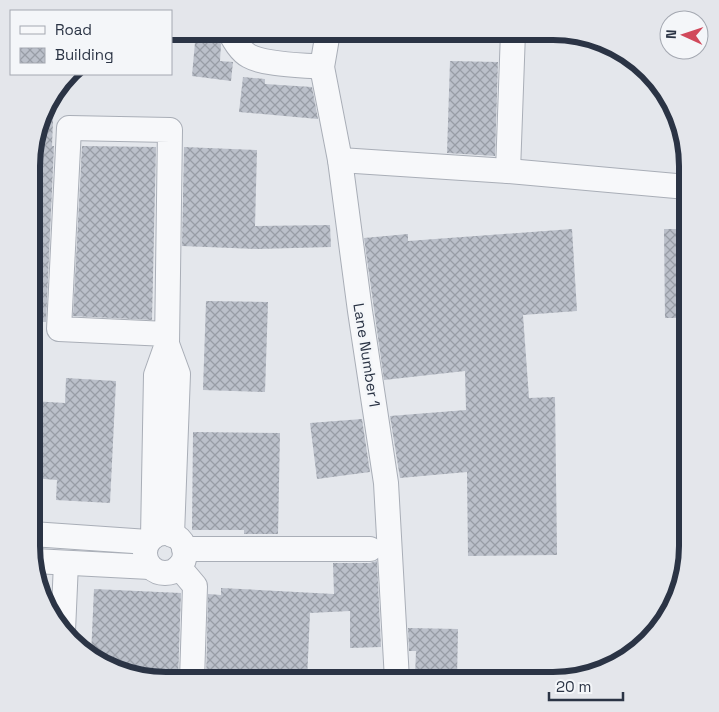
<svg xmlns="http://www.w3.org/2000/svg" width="719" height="712" font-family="'Space Grotesk',sans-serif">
<defs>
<pattern id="building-cross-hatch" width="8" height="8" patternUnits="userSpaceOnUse" patternTransform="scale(1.25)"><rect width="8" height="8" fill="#bbc0ca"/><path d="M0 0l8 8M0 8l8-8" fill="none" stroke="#989da6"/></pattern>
</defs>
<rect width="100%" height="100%" fill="#e4e7ec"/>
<g fill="url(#building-cross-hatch)">
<polygon points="196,31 215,31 221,44 220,61 233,62 231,81 192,76"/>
<polygon points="450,61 498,62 495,156 447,153"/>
<polygon points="243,77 265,79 265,84 312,87 318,119 239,112"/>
<polygon points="51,96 54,97 52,146 54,146 46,322 33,322 34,140"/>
<polygon points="82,146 156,147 152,320 73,316"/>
<polygon points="184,147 257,150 255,226 330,225 331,247 257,249 182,246"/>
<polygon points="572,229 577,311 523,315 529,398 555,397 557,555 468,556 467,472 400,478 390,416 466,410 465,371 384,380 364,238 408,234 408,241"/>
<polygon points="664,229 687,229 687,318 665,318"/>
<polygon points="206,301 268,302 265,392 203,390"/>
<polygon points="66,378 116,381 110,503 56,500 57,480 32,478 32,401 65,403"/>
<polygon points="362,419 370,472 317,479 310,423"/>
<polygon points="193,432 280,433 278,534 244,534 244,530 192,530"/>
<polygon points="377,561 381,647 350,648 350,611 310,613 307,680 206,680 208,594 221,595 221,588 334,594 333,563 370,563"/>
<polygon points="94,589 181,593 178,680 158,680 99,663 91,656"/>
<polygon points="408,628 458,629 457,678 415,676 416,651 409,651"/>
</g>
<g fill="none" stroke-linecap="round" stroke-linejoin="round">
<defs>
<g id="minor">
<path d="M229 31C234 40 240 51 249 56 265 65 303 65 322 67"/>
<polyline points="328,32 322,67 340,160 360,311 386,483 397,680"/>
<polyline points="340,160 508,171 687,187"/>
<polyline points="508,171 513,32"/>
<polyline points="167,344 178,374 172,535"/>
<circle cx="165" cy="553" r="20"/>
<polyline points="32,534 148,542"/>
<polyline points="153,537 156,375 167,344 170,130 69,128 59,329 167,334"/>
<polyline points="184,549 370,549"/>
<polyline points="34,561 150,567"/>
<polyline points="179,567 195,586 192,680"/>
<polyline points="63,631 66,563"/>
</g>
</defs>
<use href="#minor" stroke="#a9aeb7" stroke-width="26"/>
<use href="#minor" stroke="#f7f8fa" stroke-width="24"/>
</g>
<g text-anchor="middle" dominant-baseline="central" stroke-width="5" stroke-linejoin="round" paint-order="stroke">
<g font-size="15" fill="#2b3445" stroke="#f4f6f9">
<text transform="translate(367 355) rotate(81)">Lane Number 1</text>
</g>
</g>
<path d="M0 0H719V712H0ZM166 40H553A126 126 0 0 1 679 166V546A126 126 0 0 1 553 672H166A126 126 0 0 1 40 546V166A126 126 0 0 1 166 40Z" fill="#e4e6eb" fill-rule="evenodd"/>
<path fill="none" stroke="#2b3445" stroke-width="6" d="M166 40H553A126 126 0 0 1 679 166V546A126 126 0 0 1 553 672H166A126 126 0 0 1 40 546V166A126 126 0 0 1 166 40Z"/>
<rect x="10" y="10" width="162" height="65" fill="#f4f6f9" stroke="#a4a8b1"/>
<rect x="20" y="26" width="25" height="8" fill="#f7f8fa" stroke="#a4a8b1"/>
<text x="55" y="35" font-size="15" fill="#2b3445">Road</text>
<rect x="20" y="48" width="25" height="15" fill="url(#building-cross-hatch)" stroke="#a4a8b1"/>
<text x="55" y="60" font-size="15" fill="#2b3445">Building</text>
<g transform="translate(684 35) rotate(273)"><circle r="24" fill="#f4f6f9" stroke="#a4a8b1"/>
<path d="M0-4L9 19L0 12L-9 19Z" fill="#d1495b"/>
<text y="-8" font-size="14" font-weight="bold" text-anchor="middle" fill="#2b3445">N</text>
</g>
<path d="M549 692v8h74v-8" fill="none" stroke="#2b3445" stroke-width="2.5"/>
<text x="556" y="692" font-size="15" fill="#2b3445" stroke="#f4f6f9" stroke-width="4" paint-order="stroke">20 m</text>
</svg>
